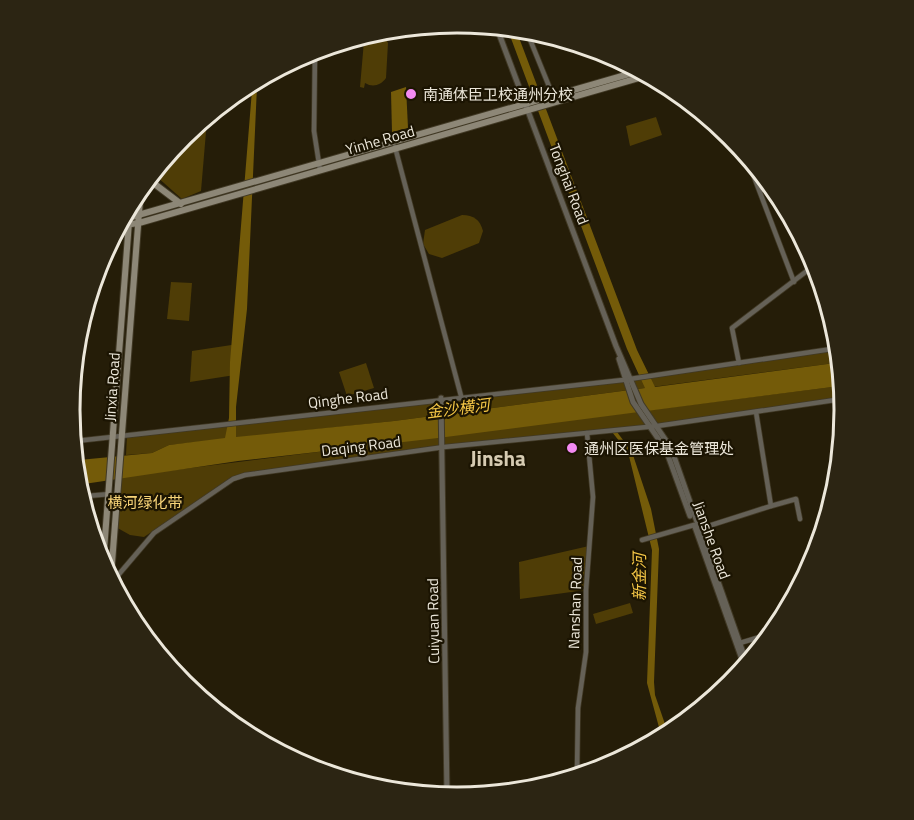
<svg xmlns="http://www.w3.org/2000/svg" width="914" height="820" font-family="'Titillium Web','Noto Sans SC',sans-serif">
<rect width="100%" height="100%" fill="#251d08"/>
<g fill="#4f3d06">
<path d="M385 37 388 43 386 78C381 85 373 88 365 83L364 88 360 87 364 41Z"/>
<polygon points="656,117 662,135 630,146 626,126"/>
<polygon points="207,120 201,191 182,199 156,176 183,136"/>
<path d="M462 215C474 215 480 220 483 231L479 243 442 258 429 254 423 244 425 230Z"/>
<polygon points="171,282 192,283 189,321 167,319"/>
<polygon points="238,344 235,375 190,382 192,351"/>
<polygon points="832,349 835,363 394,421 169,445 152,453 126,455 127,435 623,380"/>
<polygon points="366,363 374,388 347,396 339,372"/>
<polygon points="840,386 842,399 657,426 444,447 245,473 232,478 144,537 130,535 114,526 119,477"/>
<polygon points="589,546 586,590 520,599 519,562"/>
<polygon points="630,603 633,613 596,624 593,614"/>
</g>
<g fill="#745b09">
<polygon points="509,33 518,35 637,350 655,387 835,363 840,386 438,438 238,461 84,484 79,460 152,453 169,445 225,438 229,418 230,362 252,90 257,86 247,309 236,407 236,437 394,421 645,388 627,349"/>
<polygon points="406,87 408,128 392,132 391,92"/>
<polygon points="612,432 617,432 632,452 651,509 659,549 654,682 655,695 666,727 660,731 647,683 652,550 628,452"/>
</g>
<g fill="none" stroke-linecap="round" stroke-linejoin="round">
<defs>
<g id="minor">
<polyline points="529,37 553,96"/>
<polyline points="315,51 314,131 320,170"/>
<polyline points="395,147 461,396"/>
<polyline points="748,161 794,282"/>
<polyline points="739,363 732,328 816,264"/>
<polyline points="76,441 623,380 832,349"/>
<polyline points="87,496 110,494"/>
<polyline points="771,506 796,499 800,519"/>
<polyline points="699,529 771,506 756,412"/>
<polyline points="642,540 694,525"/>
<polyline points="114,580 154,533 233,479 245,475 444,447 657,426 842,399"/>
<polyline points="740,643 763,636"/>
<polyline points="577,774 578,708 586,652 586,590 593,497 587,433"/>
</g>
<g id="tertiary">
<polyline points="498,31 616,346 641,404 671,448 746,661"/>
<polyline points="619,359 633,402 666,450 690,516"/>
<polyline points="441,398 447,796"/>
<polyline points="695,527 744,665"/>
</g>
<g id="secondary">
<polyline points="152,182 181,204"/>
<polyline points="128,218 636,72"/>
<polyline points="124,225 139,223 642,77"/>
<polyline points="103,564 129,222"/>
<polyline points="111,576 140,200"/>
</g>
</defs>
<use href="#minor" stroke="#413925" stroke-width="6"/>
<use href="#tertiary" stroke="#413925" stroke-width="7"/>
<use href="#secondary" stroke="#413925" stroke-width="8"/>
<use href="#minor" stroke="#656157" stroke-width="4.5"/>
<use href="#tertiary" stroke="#656157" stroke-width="5"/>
<use href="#secondary" stroke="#8d8777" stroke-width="6"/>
</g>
<g fill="#f38af2" stroke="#1b1402" stroke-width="2">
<circle cx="411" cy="94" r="6"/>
<circle cx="572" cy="448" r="6"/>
</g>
<g text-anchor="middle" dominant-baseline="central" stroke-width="4.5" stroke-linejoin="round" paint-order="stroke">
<g font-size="15" fill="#ece7da" stroke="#1b1402" text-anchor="start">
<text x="423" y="94">南通体臣卫校通州分校</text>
<text x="584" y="448">通州区医保基金管理处</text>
</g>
<g font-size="15" fill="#ece7da" stroke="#1b1402">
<text transform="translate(380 140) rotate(-16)">Yinhe Road</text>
<text transform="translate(569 184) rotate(69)">Tonghai Road</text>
<text transform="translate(112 387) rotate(-86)">Jinxia Road</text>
<text transform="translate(348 398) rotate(-7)">Qinghe Road</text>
<text transform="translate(361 446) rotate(-7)">Daqing Road</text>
<text transform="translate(712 540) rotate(70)">Jianshe Road</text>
<text transform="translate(575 603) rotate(-88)">Nanshan Road</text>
<text transform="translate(433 621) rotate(-91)">Cuiyuan Road</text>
</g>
<g font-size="15" fill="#f9d578" stroke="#1b1402">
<text x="145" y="502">横河绿化带</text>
</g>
<g font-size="16" font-style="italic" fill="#f4c646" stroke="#1b1402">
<text transform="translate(458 408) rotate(-7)">金沙横河</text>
<text transform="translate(639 577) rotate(-90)">新金河</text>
</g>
<g font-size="21" font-weight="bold" fill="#d6cbb2" stroke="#1b1402">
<text x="498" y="458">Jinsha</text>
</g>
</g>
<path d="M0 0H914V820H0ZM80 410a377 377 0 1 1 754 0a377 377 0 1 1-754 0Z" fill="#2c2513" fill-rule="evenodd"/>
<path fill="none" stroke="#ece7da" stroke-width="3" d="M80 410a377 377 0 1 1 754 0a377 377 0 1 1-754 0Z"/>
</svg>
